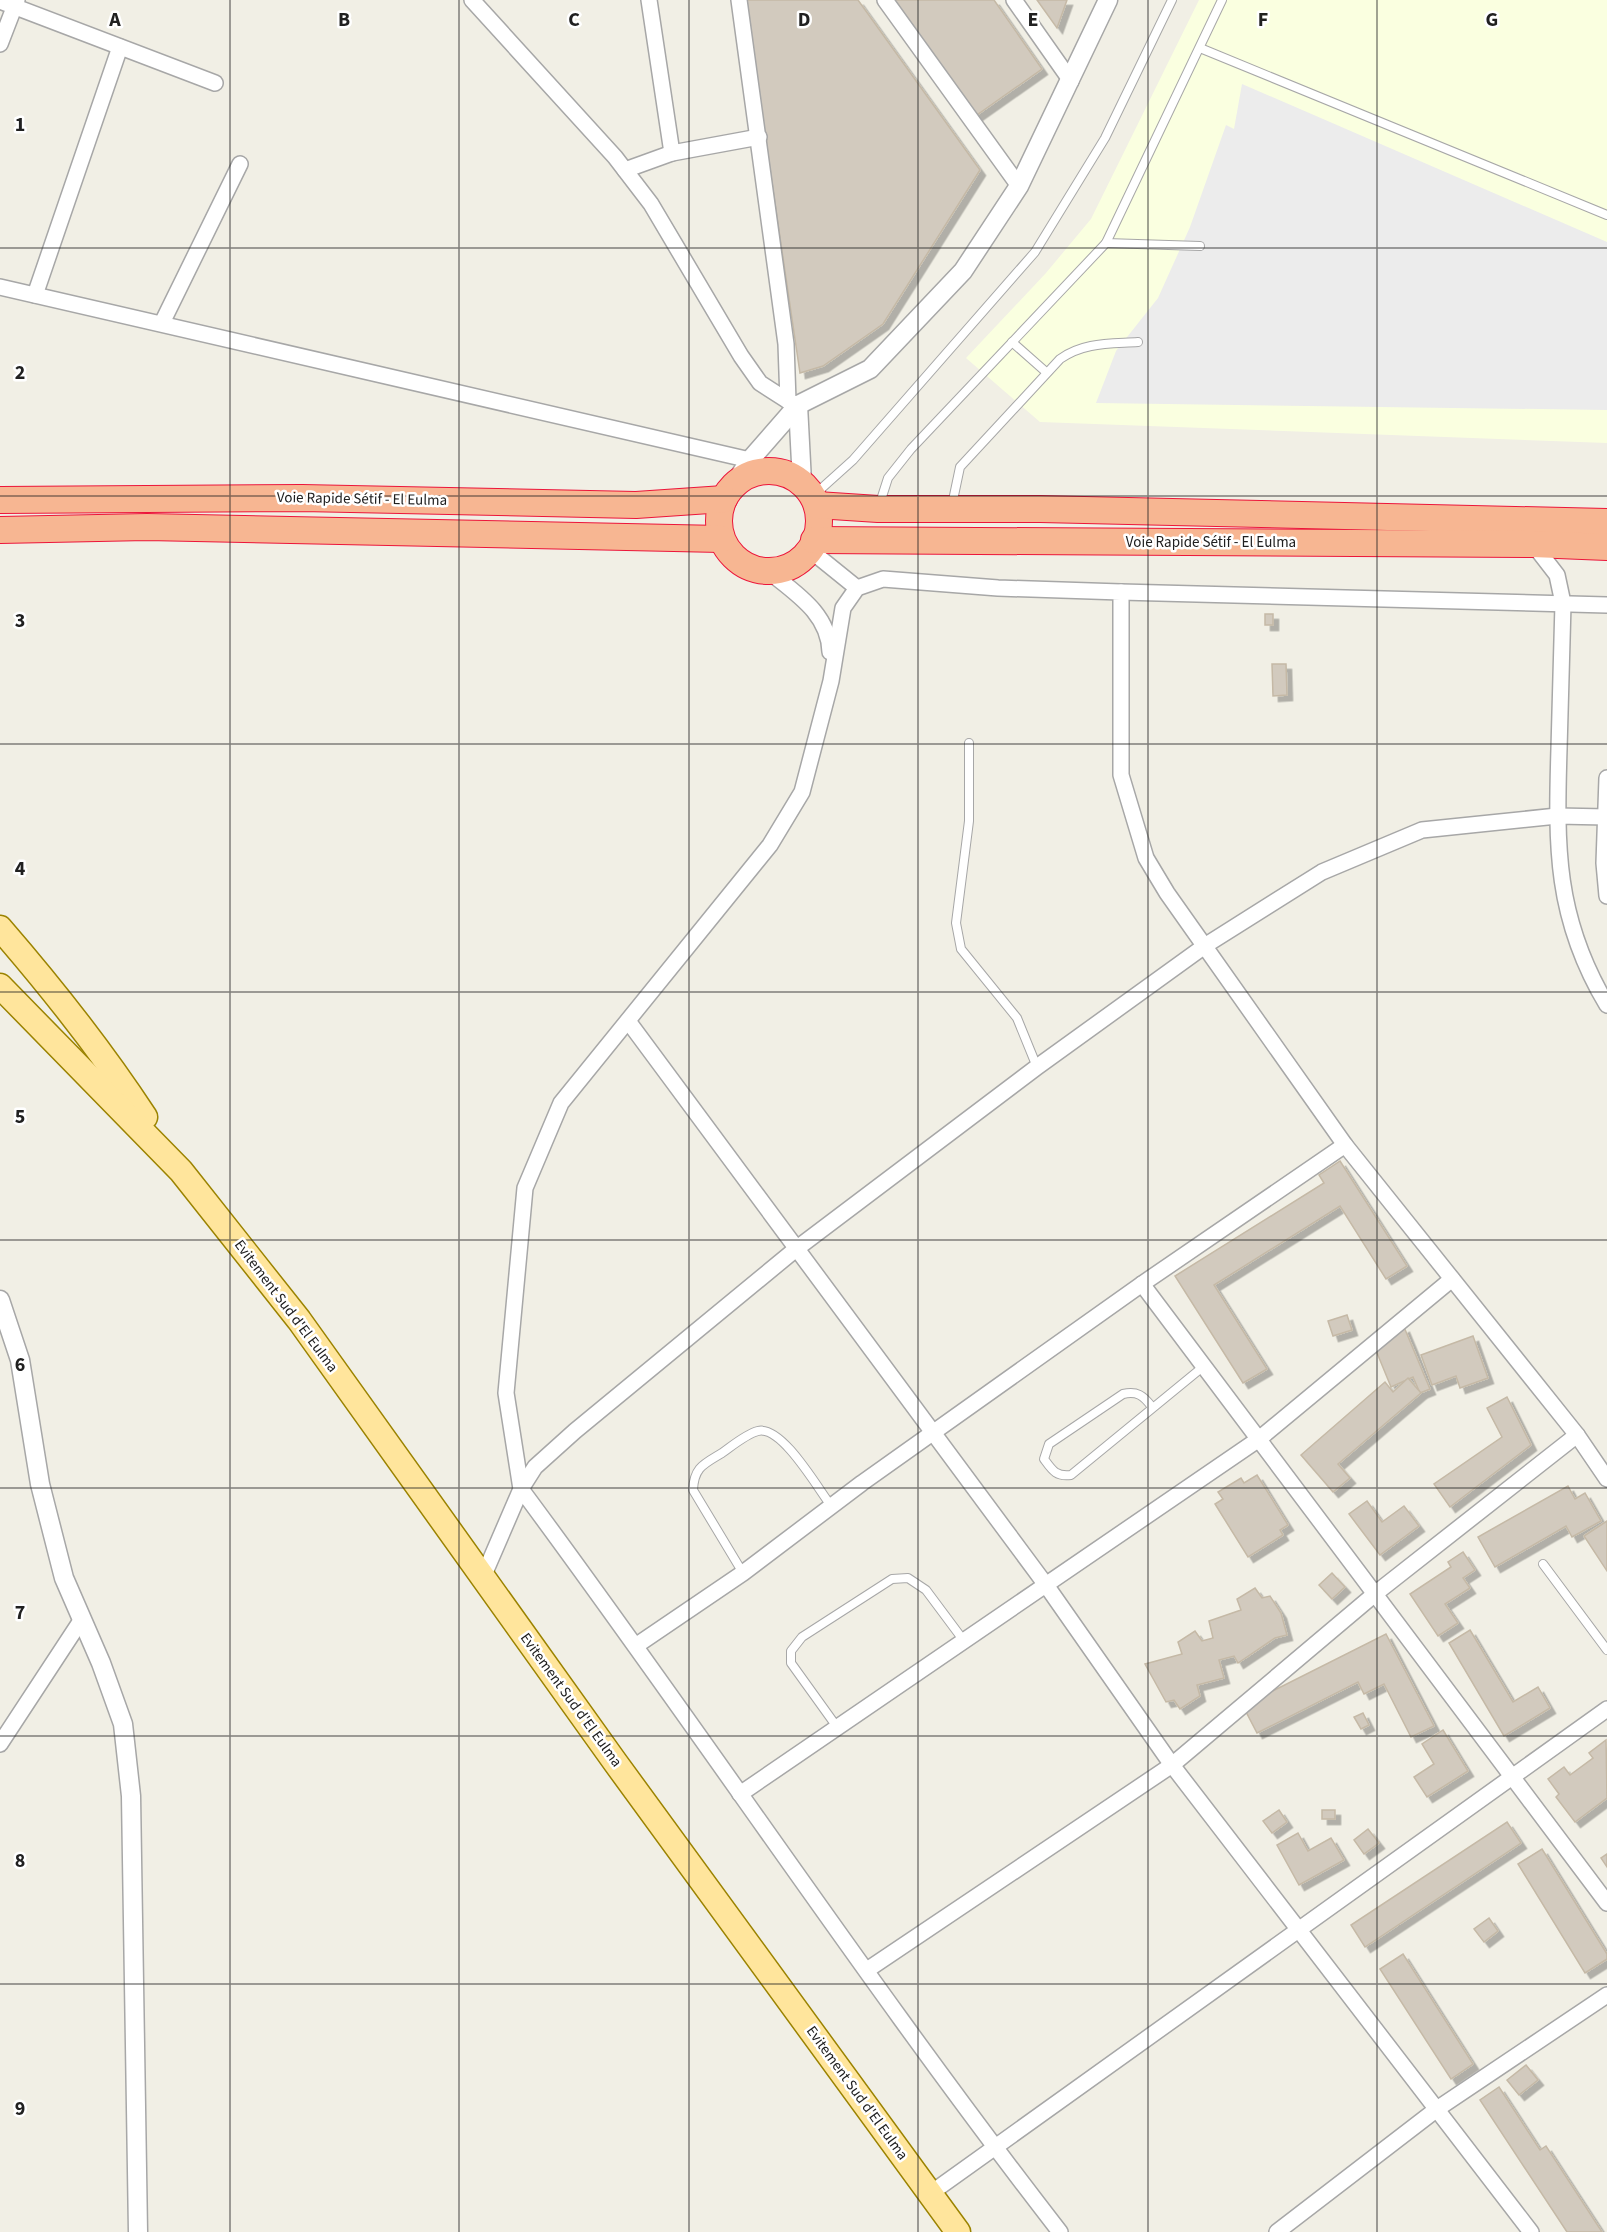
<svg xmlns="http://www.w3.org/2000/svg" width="1607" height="2232" font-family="'Source Sans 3',sans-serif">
<defs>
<filter id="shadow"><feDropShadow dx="5.5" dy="5.5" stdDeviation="0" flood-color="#0004"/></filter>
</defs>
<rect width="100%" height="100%" fill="#f1efe5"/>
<polygon fill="#faffe0" points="1199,0 1607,0 1607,443 1040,422 966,358 1046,273 1091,219"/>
<polygon fill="#ececec" points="1242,84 1607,242 1607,410 1096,403 1116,351 1158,298 1190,227 1226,125 1234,129"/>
<g fill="#d2cabe" stroke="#c5b9a6" stroke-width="1.5" filter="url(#shadow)">
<polygon points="745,0 858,0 980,170 883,324 823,366 800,373"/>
<polygon points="892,0 994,0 1042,69 974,117"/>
<polygon points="1037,0 1067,0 1057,28"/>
<rect x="1265" y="614" width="8" height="11"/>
<polygon points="1272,664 1286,664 1287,695 1273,696"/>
<polygon points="1340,1161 1407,1266 1386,1279 1340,1206 1214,1285 1267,1369 1243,1383 1175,1276 1324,1183 1319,1175"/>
<polygon points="1347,1315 1352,1330 1333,1336 1328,1321"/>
<polygon points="1404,1327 1430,1389 1420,1393 1413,1377 1391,1387 1375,1348 1387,1343 1384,1336"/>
<polygon points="1473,1336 1488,1378 1460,1388 1456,1376 1432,1385 1421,1355"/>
<polygon points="1408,1378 1421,1393 1338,1464 1350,1478 1333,1492 1301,1455 1385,1382 1393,1392"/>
<polygon points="1507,1397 1531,1445 1450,1507 1434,1484 1502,1437 1487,1408"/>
<polygon points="1257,1475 1288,1525 1280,1530 1283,1535 1248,1557 1215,1504 1223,1499 1218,1492 1241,1478 1244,1483"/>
<polygon points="1568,1486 1575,1499 1585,1493 1601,1521 1572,1537 1566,1526 1495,1567 1478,1537"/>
<polygon points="1367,1501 1382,1522 1404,1506 1419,1526 1380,1555 1349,1514"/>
<polygon points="1607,1521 1607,1571 1584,1536"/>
<polygon points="1463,1552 1475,1570 1463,1578 1470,1588 1445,1604 1458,1623 1438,1636 1410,1594 1451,1567 1448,1562"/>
<polygon points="1332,1573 1345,1587 1332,1599 1319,1585"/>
<polygon points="1255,1588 1262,1598 1270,1596 1281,1613 1287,1635 1275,1638 1238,1663 1234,1656 1219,1660 1224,1678 1197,1685 1200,1696 1180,1709 1174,1700 1166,1702 1145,1664 1182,1654 1178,1642 1195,1631 1202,1641 1213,1638 1209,1621 1241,1610 1237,1599"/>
<polygon points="1470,1630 1513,1702 1538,1687 1550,1708 1504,1736 1449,1643"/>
<polygon points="1386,1634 1434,1726 1411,1737 1384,1684 1364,1694 1358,1682 1257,1733 1243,1706"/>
<polygon points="1363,1713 1369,1725 1361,1729 1354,1717"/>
<polygon points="1443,1730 1468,1771 1427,1797 1414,1777 1434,1764 1422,1744"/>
<polygon points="1606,1740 1607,1798 1575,1822 1556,1797 1559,1794 1548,1779 1564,1767 1570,1775 1593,1758 1589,1753"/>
<polygon points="1279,1810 1287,1822 1272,1833 1263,1821"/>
<rect x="1322" y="1810" width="13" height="9"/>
<polygon points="1507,1822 1521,1843 1365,1947 1351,1925"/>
<polygon points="1368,1829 1379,1843 1364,1854 1354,1840"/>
<polygon points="1298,1833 1308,1851 1331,1838 1344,1860 1299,1885 1277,1845"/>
<polygon points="1542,1849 1607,1954 1607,1959 1585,1973 1518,1864"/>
<polygon points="1607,1854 1607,1867 1601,1858"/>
<polygon points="1489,1918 1498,1931 1484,1942 1474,1929"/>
<polygon points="1403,1954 1473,2064 1451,2079 1380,1969"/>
<polygon points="1526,2065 1538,2080 1519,2095 1507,2080"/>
<polygon points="1499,2087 1540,2150 1546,2146 1602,2232 1567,2232 1480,2100"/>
</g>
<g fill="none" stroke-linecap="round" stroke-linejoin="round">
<defs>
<g id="service">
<polyline points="1200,48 1607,215"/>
<polyline points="1106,243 1200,246"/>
<polyline points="1012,342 1046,372"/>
<polyline points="813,496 853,460 1035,252 1105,138 1172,0"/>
<path d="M952 505 960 467 1060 359C1084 342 1110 344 1138 342"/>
<polyline points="879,506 888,478 911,449 1106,243 1222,0"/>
<polyline points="969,743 969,821 956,923 961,949 1017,1018 1037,1067"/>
<path d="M1152 1407C1143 1395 1137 1391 1123 1394L1049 1444 1044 1459C1052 1470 1056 1477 1071 1475L1204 1366"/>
<polyline points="1543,1564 1607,1650"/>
<path d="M743 1573 693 1490C694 1467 704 1464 722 1453 732 1446 746 1434 758 1431 782 1425 818 1489 832 1507"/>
<polyline points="837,1727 791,1663 791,1651 802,1637 892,1579 908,1578 926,1590 964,1641"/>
</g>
<g id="minor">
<polyline points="472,0 615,157 651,204 741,356 760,383 788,401"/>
<polyline points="649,0 672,153"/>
<polyline points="739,0 786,344 788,401 795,404"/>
<polyline points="885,0 1019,186"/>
<polyline points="1014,0 1071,81"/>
<polyline points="0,1 215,83"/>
<polyline points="0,44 17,0"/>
<polyline points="625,170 672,153 759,137"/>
<polyline points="0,287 750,460"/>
<polyline points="35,295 120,47"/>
<polyline points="162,323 240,164"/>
<path d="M1533 544 1557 575 1563 603C1562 652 1560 701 1559 749 1556 847 1555 918 1607 1005"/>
<polyline points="810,550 857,588"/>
<path d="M767 570C795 593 829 613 830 652"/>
<polyline points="1121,592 1607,605"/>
<polyline points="1607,778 1604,863 1607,896"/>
<polyline points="628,1021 1046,1585 1172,1765 1531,2232"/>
<polyline points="1142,1284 1607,1903"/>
<polyline points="483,1577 521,1489 506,1393 525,1188 561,1103 770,845 802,792 831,681 843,608 857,588 883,579 998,588 1121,592 1121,775 1146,858 1167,893 1345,1145"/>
<polyline points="637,1645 743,1573 862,1483 1142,1284 1345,1145 1577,1435 1607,1479"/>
<polyline points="0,1744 82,1619"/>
<polyline points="740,1794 1259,1439 1452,1279"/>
<polyline points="867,1970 1172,1765 1376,1593 1577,1435"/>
<polyline points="931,2193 1607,1709"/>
<path d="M1060 2232C872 1990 703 1734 521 1489L535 1467 575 1431 796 1249 1037 1067 1206 945 1322 872 1422 830 1557 816 1607 817"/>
<polyline points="1277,2232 1437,2109 1607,1995"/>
</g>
<g id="tertiary">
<polyline points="798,405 802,482"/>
<polyline points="733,486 750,460 798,405 870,369 963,271 1019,186 1108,0"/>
<polyline points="0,1300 20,1360 40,1484 64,1578 101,1663 123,1724 131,1796 138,2232"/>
</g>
<g id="primary">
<path d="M0 928C52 988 101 1050 145 1117"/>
<polyline points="0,986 181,1171 299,1320 615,1762 958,2232"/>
</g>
<g id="trunk">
<circle cx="769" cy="521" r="50"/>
<polyline points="0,500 302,498 636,505 724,499"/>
<polyline points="817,505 878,509 1040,509 1607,522"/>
<polyline points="0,530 147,527 721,539"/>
<polyline points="814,540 1533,544 1607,547"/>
</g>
</defs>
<use href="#service" stroke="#a7a7a7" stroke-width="10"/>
<use href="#minor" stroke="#a7a7a7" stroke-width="18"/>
<use href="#tertiary" stroke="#a7a7a7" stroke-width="21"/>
<use href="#primary" stroke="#9b8300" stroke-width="27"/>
<use href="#trunk" stroke="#ec153a" stroke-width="28"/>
<use href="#service" stroke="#fff" stroke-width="8"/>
<use href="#minor" stroke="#fff" stroke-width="15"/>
<use href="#tertiary" stroke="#fff" stroke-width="18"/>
<use href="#primary" stroke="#ffe59c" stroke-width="24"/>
<use href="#trunk" stroke="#f7b692" stroke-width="26"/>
</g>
<path fill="none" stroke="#202020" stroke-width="1.5" stroke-opacity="0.55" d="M230 0V2232M459 0V2232M689 0V2232M918 0V2232M1148 0V2232M1377 0V2232M0 248H1607M0 496H1607M0 744H1607M0 992H1607M0 1240H1607M0 1488H1607M0 1736H1607M0 1984H1607"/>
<g text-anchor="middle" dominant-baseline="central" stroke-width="5" stroke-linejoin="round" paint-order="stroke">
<g font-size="15" fill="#202020" stroke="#fff">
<text transform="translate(362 499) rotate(1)">Voie Rapide Sétif - El Eulma</text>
<text x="1211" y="542">Voie Rapide Sétif - El Eulma</text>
<text transform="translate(286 1306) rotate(53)">Evitement Sud d'El Eulma</text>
<text transform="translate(571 1700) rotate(54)">Evitement Sud d'El Eulma</text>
<text transform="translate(857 2093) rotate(54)">Evitement Sud d'El Eulma</text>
</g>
</g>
<g font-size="20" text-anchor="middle" font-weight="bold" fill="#202020" stroke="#fff" stroke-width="5" stroke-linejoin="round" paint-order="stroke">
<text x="115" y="26">A</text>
<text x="344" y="26">B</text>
<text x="574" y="26">C</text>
<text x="804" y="26">D</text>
<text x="1033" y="26">E</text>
<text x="1263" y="26">F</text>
<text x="1492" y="26">G</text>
<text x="20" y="131">1</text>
<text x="20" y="379">2</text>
<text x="20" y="627">3</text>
<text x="20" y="875">4</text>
<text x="20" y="1123">5</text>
<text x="20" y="1371">6</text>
<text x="20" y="1619">7</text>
<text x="20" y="1867">8</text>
<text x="20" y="2115">9</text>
</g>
</svg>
